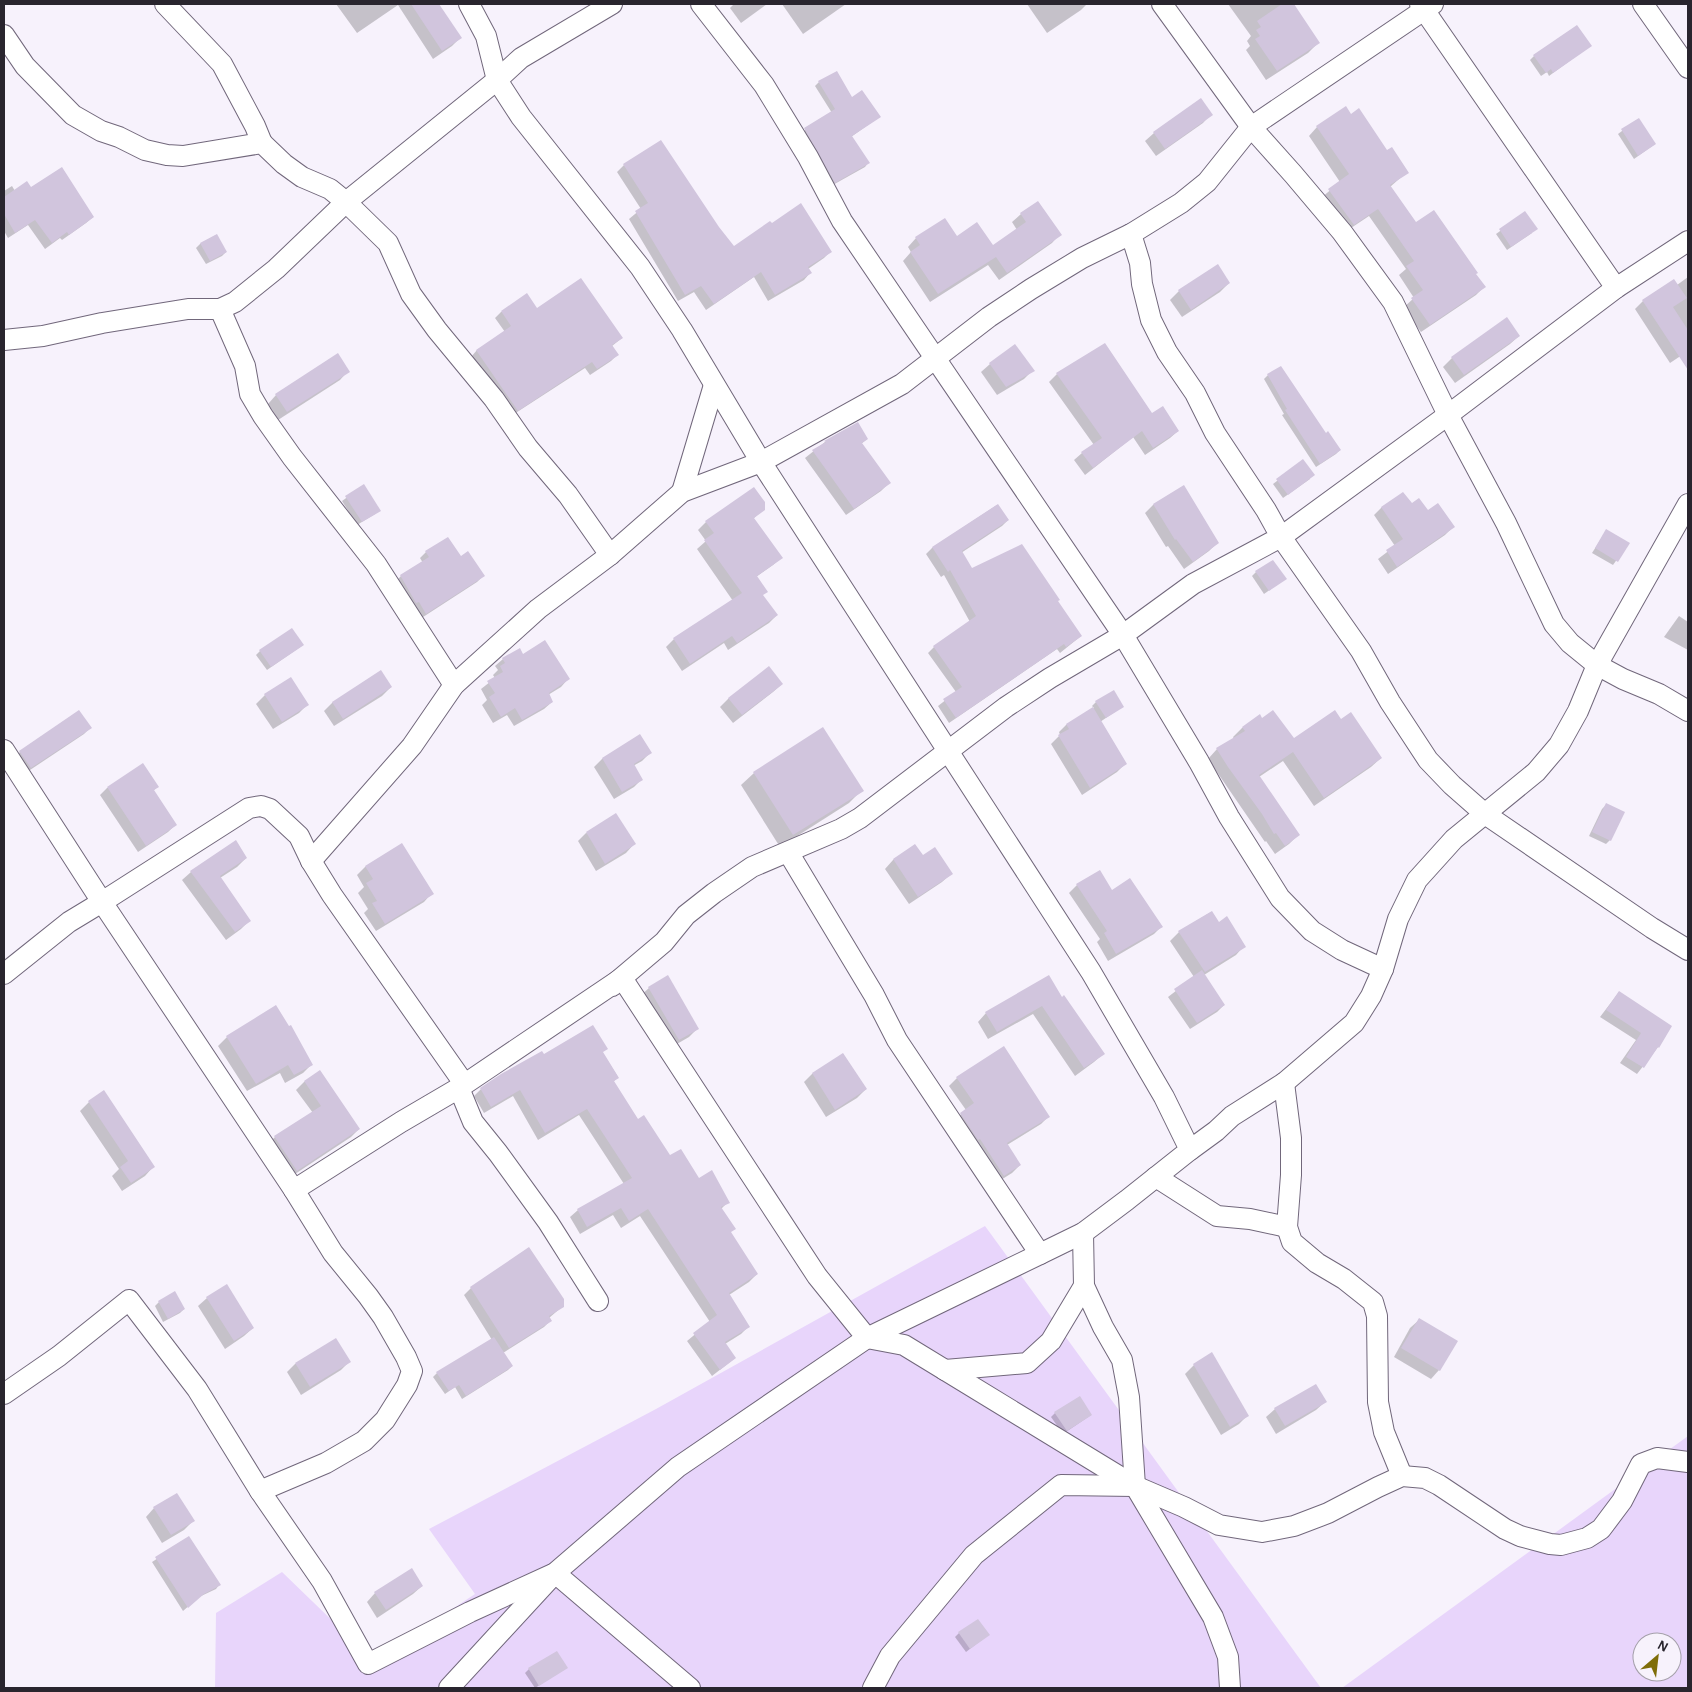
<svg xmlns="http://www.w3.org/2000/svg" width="1692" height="1692" font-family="'Alegreya Sans',sans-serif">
<rect width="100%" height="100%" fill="#f7f2fc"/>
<g fill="#e8d5fb" fill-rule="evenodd">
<polygon points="985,1226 1321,1688 215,1688 216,1613 282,1572 374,1661 475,1594 429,1529 656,1409"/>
<path d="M1688 1436V1688H1342ZM1642 1642H1672V1672H1642Z"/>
</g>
<g fill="#0003">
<polygon points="336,4 438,4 460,38 452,46 433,59 398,5 357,33"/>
<polygon points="734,4 767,4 741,23 730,8"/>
<polygon points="782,4 846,4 803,34"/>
<polygon points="1027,4 1087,4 1081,10 1047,33"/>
<polygon points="1228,4 1292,4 1318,43 1308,53 1266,80 1246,50 1250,46 1247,41 1251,36"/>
<polygon points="1590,46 1549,76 1547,72 1541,76 1530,60 1534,56"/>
<polygon points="819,82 852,98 879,117 851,137 868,163 865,167 831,186 801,133 832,113 815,86"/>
<polygon points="1346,108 1351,115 1407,172 1390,187 1415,224 1484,287 1476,295 1421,332 1403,308 1414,298 1399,275 1406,269 1369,216 1345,232 1321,198 1340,182 1309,136 1317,127"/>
<polygon points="1211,114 1203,123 1156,156 1145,141 1154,133"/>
<polygon points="1638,119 1655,144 1634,159 1618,134"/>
<polygon points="624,165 718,228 734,248 830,252 824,258 808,269 810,273 804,280 768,301 754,277 706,310 694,292 678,301 629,219 641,209 617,172"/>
<polygon points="12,186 15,191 31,189 93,217 86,223 62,240 60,238 45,249 28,225 8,238 4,231 4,191"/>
<polygon points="1038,202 1060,234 1052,243 999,280 988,265 930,302 903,261 911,252 908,247 916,238 956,238 992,247 1017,230 1012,222 1021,214"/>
<polygon points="1525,213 1532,233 1507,250 1496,234"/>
<polygon points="216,235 226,252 222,256 206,264 196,248 200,244"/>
<polygon points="1217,266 1229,283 1220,292 1182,317 1170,300 1179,291"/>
<polygon points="1688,277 1688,351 1670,363 1635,309 1643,301 1677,285"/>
<polygon points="537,309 622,338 612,346 617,355 611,361 590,375 585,368 511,416 471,357 477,350 505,332 495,318 501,312"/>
<polygon points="1506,319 1519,336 1510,344 1455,383 1443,367 1452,358"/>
<polygon points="990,364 1033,370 1024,379 997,395 981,372"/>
<polygon points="348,371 340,380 278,420 268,404 276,395"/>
<polygon points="1057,374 1151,415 1178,431 1170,438 1145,455 1133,437 1085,475 1074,460 1082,453 1094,445 1049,382"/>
<polygon points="1268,375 1340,450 1336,454 1316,467 1282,415 1284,414 1264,379"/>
<polygon points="857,424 867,439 861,444 889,483 881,491 846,515 805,458 825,442"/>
<polygon points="1303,461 1310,479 1283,498 1273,484"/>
<polygon points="363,486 375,514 357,525 342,501"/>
<polygon points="1183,487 1217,543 1209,551 1184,569 1168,546 1166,547 1145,513 1153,505"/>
<polygon points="754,488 763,509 753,519 781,558 773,565 756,577 762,596 777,615 769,623 728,650 724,643 682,671 666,647 674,639 733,601 697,549 706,541 698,530 706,522"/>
<polygon points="997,505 1008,520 1002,526 961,553 971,570 1081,636 1060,653 1057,649 949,723 938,706 956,692 928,653 934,647 970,622 944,575 941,577 926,554 932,548"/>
<polygon points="1411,505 1428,512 1453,527 1445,535 1388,574 1378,559 1395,546 1374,515 1382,507"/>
<polygon points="1606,531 1628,544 1613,565 1592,553"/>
<polygon points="426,552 461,558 483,576 477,582 420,619 395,582 401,576 423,563 420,558"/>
<polygon points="1256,572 1285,579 1264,594 1252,576"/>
<polygon points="1679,616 1688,622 1688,650 1664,637"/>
<polygon points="303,645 267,670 256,655 260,651"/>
<polygon points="523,656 568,679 561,687 548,695 552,702 544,709 514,726 507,715 493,723 482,705 487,700 481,689 495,678 493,675 498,670 495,666 503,659"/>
<polygon points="782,684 773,692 733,723 720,707 729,698"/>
<polygon points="391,687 382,696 334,726 324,711 333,702"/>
<polygon points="265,695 307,705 299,713 273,729 256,704"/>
<polygon points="1096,702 1122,707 1100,722 1125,764 1117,772 1082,795 1051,744 1060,735 1059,732 1066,725 1094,708 1092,706"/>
<polygon points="1262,719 1293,740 1341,720 1381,758 1371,767 1314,806 1283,761 1259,777 1298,835 1289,844 1275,854 1266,841 1265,842 1208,759 1217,749 1234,739 1233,737 1242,728"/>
<polygon points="90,728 84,734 24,774 13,759 20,752"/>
<polygon points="639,736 650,753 642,761 633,766 642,779 634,787 614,799 594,767 602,759"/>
<polygon points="754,773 862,790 849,803 780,847 741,785"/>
<polygon points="157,787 153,791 175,825 168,832 138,852 100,795 107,788"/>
<polygon points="1606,805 1610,840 1606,844 1589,836 1602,809"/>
<polygon points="586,833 634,844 626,853 596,871 578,841"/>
<polygon points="402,845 432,893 424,902 376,931 364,913 368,909 358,893 364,887 357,875 365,867"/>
<polygon points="915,846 922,857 951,874 942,882 909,904 885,869 893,860"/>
<polygon points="246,858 237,867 220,878 249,921 241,929 226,940 182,880 191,872"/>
<polygon points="1099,872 1111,892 1162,926 1154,934 1108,961 1097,942 1100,939 1069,893 1077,885"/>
<polygon points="1211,912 1218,923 1244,946 1236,955 1204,975 1224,1005 1217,1012 1190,1029 1168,997 1194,977 1170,941 1179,932"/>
<polygon points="649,988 698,1028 689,1037 670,1048 640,996"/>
<polygon points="1619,992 1670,1026 1658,1047 1637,1074 1620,1063 1636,1040 1600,1017"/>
<polygon points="1061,998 1103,1054 1094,1062 1075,1076 1033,1014 988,1039 978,1022 986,1013"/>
<polygon points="276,1007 312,1064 303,1073 285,1083 280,1073 247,1091 218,1046 227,1037"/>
<polygon points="1004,1048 1048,1117 1041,1124 1007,1145 1020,1165 1012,1173 996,1183 953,1121 966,1110 949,1086 957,1078"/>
<polygon points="602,1052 618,1077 613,1082 638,1120 670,1157 728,1202 721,1209 730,1233 757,1274 749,1282 729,1295 748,1327 741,1334 725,1344 735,1358 712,1376 687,1341 710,1322 640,1216 621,1228 613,1215 580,1234 570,1217 578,1210 624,1184 579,1115 538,1140 513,1096 484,1113 474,1096 481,1089 544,1055"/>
<polygon points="843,1054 866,1089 857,1098 826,1117 804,1082 812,1074"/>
<polygon points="320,1072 359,1129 351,1137 289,1178 267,1145 275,1137 313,1113 296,1090 304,1082"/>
<polygon points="104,1092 153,1167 145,1176 122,1191 112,1176 119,1169 80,1111 89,1102"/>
<polygon points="529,1248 563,1306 549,1318 551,1320 544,1327 503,1353 512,1366 508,1370 462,1399 455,1387 445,1394 433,1377 437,1373 492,1340 464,1295 471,1288"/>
<polygon points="207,1298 253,1328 244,1336 225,1349 198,1306"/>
<polygon points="159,1302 184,1309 180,1313 163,1322 155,1306"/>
<polygon points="1419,1320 1439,1370 1431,1379 1394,1357 1410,1328"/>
<polygon points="1211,1354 1247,1416 1239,1424 1221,1435 1185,1374 1194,1365"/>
<polygon points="349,1362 341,1370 301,1395 287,1372 295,1364"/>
<polygon points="1325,1402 1316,1410 1276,1434 1266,1417 1275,1409"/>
<polygon points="1055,1413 1091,1415 1063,1434 1051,1417"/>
<polygon points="154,1508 193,1521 184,1530 162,1543 146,1517"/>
<polygon points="189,1538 219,1585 216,1589 199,1597 183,1611 152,1562"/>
<polygon points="422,1586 413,1594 377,1618 367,1602 375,1593"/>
<polygon points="959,1633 988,1635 966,1652 955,1637"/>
<polygon points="566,1668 535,1688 525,1673 529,1669"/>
</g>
<g fill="#d1c5dd">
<polygon points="411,4 439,4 462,38 442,51"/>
<polygon points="1282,4 1294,4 1320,43 1277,71 1255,39 1260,36 1256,30 1261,27 1257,21"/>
<polygon points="1577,25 1592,46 1553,73 1551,69 1546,73 1533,55"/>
<polygon points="837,71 852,97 862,90 881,117 852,136 870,163 835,183 804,128 835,109 818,81"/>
<polygon points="1201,98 1213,115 1165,149 1153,132"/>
<polygon points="1346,106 1351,114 1359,108 1387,150 1392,147 1409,173 1390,185 1416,222 1434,210 1478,273 1476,274 1486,287 1430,325 1411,298 1423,290 1406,266 1414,261 1378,209 1354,225 1328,189 1349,174 1316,126"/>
<polygon points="1639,118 1656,144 1638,156 1621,129"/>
<polygon points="661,140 719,227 734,246 770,221 772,223 801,203 832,252 808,267 812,273 775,295 761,272 714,304 701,286 685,295 635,211 648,203 623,164"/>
<polygon points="62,167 94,217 69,235 67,232 52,243 35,220 15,233 4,214 4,197 27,181 31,187"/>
<polygon points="1038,201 1062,235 1007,273 996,257 938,294 910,252 920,245 915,237 945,218 957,236 977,222 993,245 1026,222 1020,213"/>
<polygon points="1525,211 1538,229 1511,247 1499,229"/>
<polygon points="217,234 227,252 210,261 200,243"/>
<polygon points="1218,264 1230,283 1191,310 1178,290"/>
<polygon points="581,278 623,338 612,345 619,355 597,369 592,362 518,411 476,350 511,326 501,311 527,293 537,308"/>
<polygon points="1674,279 1687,298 1673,307 1688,330 1688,370 1642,300"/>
<polygon points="1507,317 1520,336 1464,375 1451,357"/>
<polygon points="1105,343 1152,413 1163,406 1179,431 1153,448 1142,431 1093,468 1081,452 1102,438 1056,373"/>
<polygon points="1015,344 1035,371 1006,387 989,363"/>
<polygon points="338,353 350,372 287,412 275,394"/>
<polygon points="1281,366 1326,433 1328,431 1341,450 1320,464 1285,410 1287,409 1267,374"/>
<polygon points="858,422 868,439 862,443 891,483 854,509 812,450 826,442 824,441"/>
<polygon points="1303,459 1315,475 1288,495 1276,479"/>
<polygon points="364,484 381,511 362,522 345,496"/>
<polygon points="1184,485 1219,543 1193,562 1176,539 1175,540 1153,504"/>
<polygon points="754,487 765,502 765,510 754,518 783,558 757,576 768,592 763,595 778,615 737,643 732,636 690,664 673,638 742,593 704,540 714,533 705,521"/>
<polygon points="1403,492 1412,503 1419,498 1428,510 1438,503 1455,527 1397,567 1386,550 1403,539 1381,507"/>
<polygon points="998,504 1009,520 962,551 972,568 1022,544 1060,600 1058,601 1082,636 1066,647 1064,644 956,718 943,699 962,687 933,646 976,616 950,570 948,572 932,547"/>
<polygon points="1606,529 1630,543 1618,562 1595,548"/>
<polygon points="448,537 461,556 468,551 485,576 426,614 419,602 416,603 400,575 429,557 425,551"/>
<polygon points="1273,560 1287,579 1269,591 1255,571"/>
<polygon points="292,628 304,645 271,667 259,650"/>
<polygon points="545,640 570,679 549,693 553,702 522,720 515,708 501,717 489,697 495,693 487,681 503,672 500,666 505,663 502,658 520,648 523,654"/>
<polygon points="769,666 783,684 742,715 728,698"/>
<polygon points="381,670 392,687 343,719 332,702"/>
<polygon points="291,677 309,705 282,722 264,694"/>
<polygon points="1114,690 1124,707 1106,718 1095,701"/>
<polygon points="1093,707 1127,764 1090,788 1058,735 1069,729 1066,724"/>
<polygon points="79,710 92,728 31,768 19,751"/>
<polygon points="1273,710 1294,738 1335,710 1341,719 1351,712 1382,758 1324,798 1293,752 1259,775 1300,835 1285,846 1276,833 1274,834 1262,814 1228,767 1216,748 1245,731 1242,727 1260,714 1262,718"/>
<polygon points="823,727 864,791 793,835 753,772"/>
<polygon points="640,734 652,753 634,764 643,780 622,792 602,758"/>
<polygon points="143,763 159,787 154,790 177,825 146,846 107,787"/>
<polygon points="1606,803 1625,812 1611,841 1592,832"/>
<polygon points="616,813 636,844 605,864 586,832"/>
<polygon points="236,840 247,858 220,876 251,921 235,932 190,871"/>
<polygon points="402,843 434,894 385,924 372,903 377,901 366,883 373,879 365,866"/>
<polygon points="915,844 923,855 935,847 953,874 918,897 893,859"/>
<polygon points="1100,870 1112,890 1130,878 1163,927 1116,954 1104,933 1107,931 1076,884"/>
<polygon points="1212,911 1219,922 1227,916 1246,947 1205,972 1178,931"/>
<polygon points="1202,970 1225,1005 1197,1023 1174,989"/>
<polygon points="668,975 699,1029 679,1040 648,987"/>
<polygon points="1049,975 1062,997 1064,995 1105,1054 1084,1068 1042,1006 997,1032 985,1012"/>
<polygon points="1619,991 1672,1026 1659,1048 1658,1047 1644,1068 1626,1057 1641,1033 1606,1010"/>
<polygon points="276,1005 289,1026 291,1025 313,1065 294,1075 288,1065 256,1084 226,1036"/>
<polygon points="593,1025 608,1049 603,1052 619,1078 614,1081 638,1119 644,1115 670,1155 681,1149 699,1178 712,1170 730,1203 721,1207 736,1229 731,1232 758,1274 729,1293 750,1327 725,1342 736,1358 720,1370 693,1333 717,1315 648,1209 629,1221 621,1208 587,1227 577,1209 632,1178 587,1109 545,1133 520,1090 491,1107 480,1088 501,1074 542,1051 544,1054"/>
<polygon points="1004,1046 1050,1117 1007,1143 1021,1165 1004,1176 980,1139 978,1140 960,1113 974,1103 956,1077"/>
<polygon points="843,1053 867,1089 835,1110 812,1073"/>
<polygon points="320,1070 360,1129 297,1171 274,1136 321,1106 304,1081"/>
<polygon points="104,1090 155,1167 131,1183 120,1167 128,1161 88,1101"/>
<polygon points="529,1247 564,1299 564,1307 549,1316 552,1321 509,1348 470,1287"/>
<polygon points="227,1284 254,1328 234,1341 206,1297"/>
<polygon points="175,1291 185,1309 168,1319 158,1301"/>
<polygon points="1419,1318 1458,1341 1440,1371 1401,1348"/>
<polygon points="494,1337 513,1366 466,1396 459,1385 449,1391 436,1372"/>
<polygon points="336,1338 351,1362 310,1387 295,1363"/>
<polygon points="1212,1352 1249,1416 1230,1427 1193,1364"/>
<polygon points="1316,1384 1327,1402 1285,1426 1274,1408"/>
<polygon points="1080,1396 1092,1415 1067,1431 1054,1412"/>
<polygon points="177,1493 195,1521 171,1535 153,1507"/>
<polygon points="189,1536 221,1585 204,1594 188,1608 155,1557"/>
<polygon points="412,1568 423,1586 386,1610 374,1592"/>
<polygon points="978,1619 990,1635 970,1649 958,1632"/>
<polygon points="557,1651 568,1668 539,1686 528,1668"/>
</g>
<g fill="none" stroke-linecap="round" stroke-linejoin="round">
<defs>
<g id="minor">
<polyline points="165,4 222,64 255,126 262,143"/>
<polyline points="469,4 486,36 497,80 521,117 640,267 682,330 761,462 1091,972 1164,1097 1190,1150 1127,1200 1083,1233 1040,1254 897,1040 874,995 788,852"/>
<polyline points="701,4 764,85 808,157 842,221 1123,635 1199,762 1229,817 1280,898 1312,931 1342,950 1383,969"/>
<polyline points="1162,4 1251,127 1293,174 1342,232 1393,302 1448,415 1506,523 1554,624 1570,643 1597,665 1623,679 1659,694 1688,711"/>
<polyline points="1420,4 1616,288"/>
<polyline points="1643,4 1688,68"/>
<polyline points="4,35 25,66 73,115 101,131 119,137 145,150 167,155 183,156 262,143 284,164 302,177 330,189 346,202 388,243 411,294 437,330 494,399 528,448 568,495 610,555"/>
<polyline points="1688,241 1616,288 1448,415 1281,537 1361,651 1390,702 1428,760 1452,785 1485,814 1652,928 1688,950"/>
<polyline points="220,309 245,366 250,394 263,416 292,457 376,564 454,685"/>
<polyline points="4,340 43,336 102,323 188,309 220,309 235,302 276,269 346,202 497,80 521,58 612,4"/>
<polyline points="682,492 714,385"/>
<polyline points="4,750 102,902 249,808 261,806 270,809 299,836 311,861 332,895 463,1082"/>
<polyline points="311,861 412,746 454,685 538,609 610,555 682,492 761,462 902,384 989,317 1031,289 1082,258 1131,234 1181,203 1207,182 1251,127 1433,4"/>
<polyline points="4,974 69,922 102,902 294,1190"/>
<polyline points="612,986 664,942 686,915 714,893 752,867 841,829 860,818 1006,707 1050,678 1123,635 1193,584 1281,537 1266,510 1215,433 1195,393 1167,352 1151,320 1142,284 1140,263 1131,234"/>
<polyline points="1284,1083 1291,1138 1291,1175 1287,1227 1292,1242 1317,1263 1344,1279 1373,1302 1377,1316 1378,1402 1384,1432 1402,1476"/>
<polyline points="459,1088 622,978 817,1276 867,1338 904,1345 1135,1486 1184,1507 1219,1525 1262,1532 1294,1526 1328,1513 1378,1487 1402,1476 1425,1478 1439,1485 1505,1529 1520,1536 1550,1544 1561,1545 1587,1538 1601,1529 1622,1501 1641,1464 1657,1458 1688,1462"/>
<polyline points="1190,1150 1216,1131 1232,1116 1284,1083 1354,1023 1371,996 1383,969 1398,919 1417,880 1454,839 1536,772 1559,745 1578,711 1597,665 1688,504"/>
<polyline points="1156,1177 1217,1216 1250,1219 1287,1227"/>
<polyline points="1083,1233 1084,1286 1103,1327 1122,1360 1129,1397 1135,1486 1213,1617 1228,1657 1230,1688"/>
<polyline points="945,1370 1027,1363 1051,1341 1084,1286"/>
<polyline points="4,1394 59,1356 129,1300 197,1389 260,1491 322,1581 368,1664 470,1612 555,1573 678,1467 867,1338 1040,1254"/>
<polyline points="260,1491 326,1463 364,1441 385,1420 407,1385 412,1371 406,1357 383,1317 368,1296 333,1253 294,1190 401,1122 459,1088 473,1122 498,1153 548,1222 598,1301"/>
<polyline points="449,1688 555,1573 690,1688"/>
<polyline points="873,1688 890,1656 974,1555 1061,1485 1135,1486"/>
</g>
</defs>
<use href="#minor" stroke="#71677b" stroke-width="22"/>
<use href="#minor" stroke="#fff" stroke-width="20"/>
</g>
<rect width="1692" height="1692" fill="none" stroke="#29252e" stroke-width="10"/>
<g transform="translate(1657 1657) rotate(28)"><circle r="24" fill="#f7f2fc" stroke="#a5a0aa"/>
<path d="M0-4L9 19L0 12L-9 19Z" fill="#7f6d09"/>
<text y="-8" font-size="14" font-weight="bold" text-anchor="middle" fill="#29252e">N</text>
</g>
</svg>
